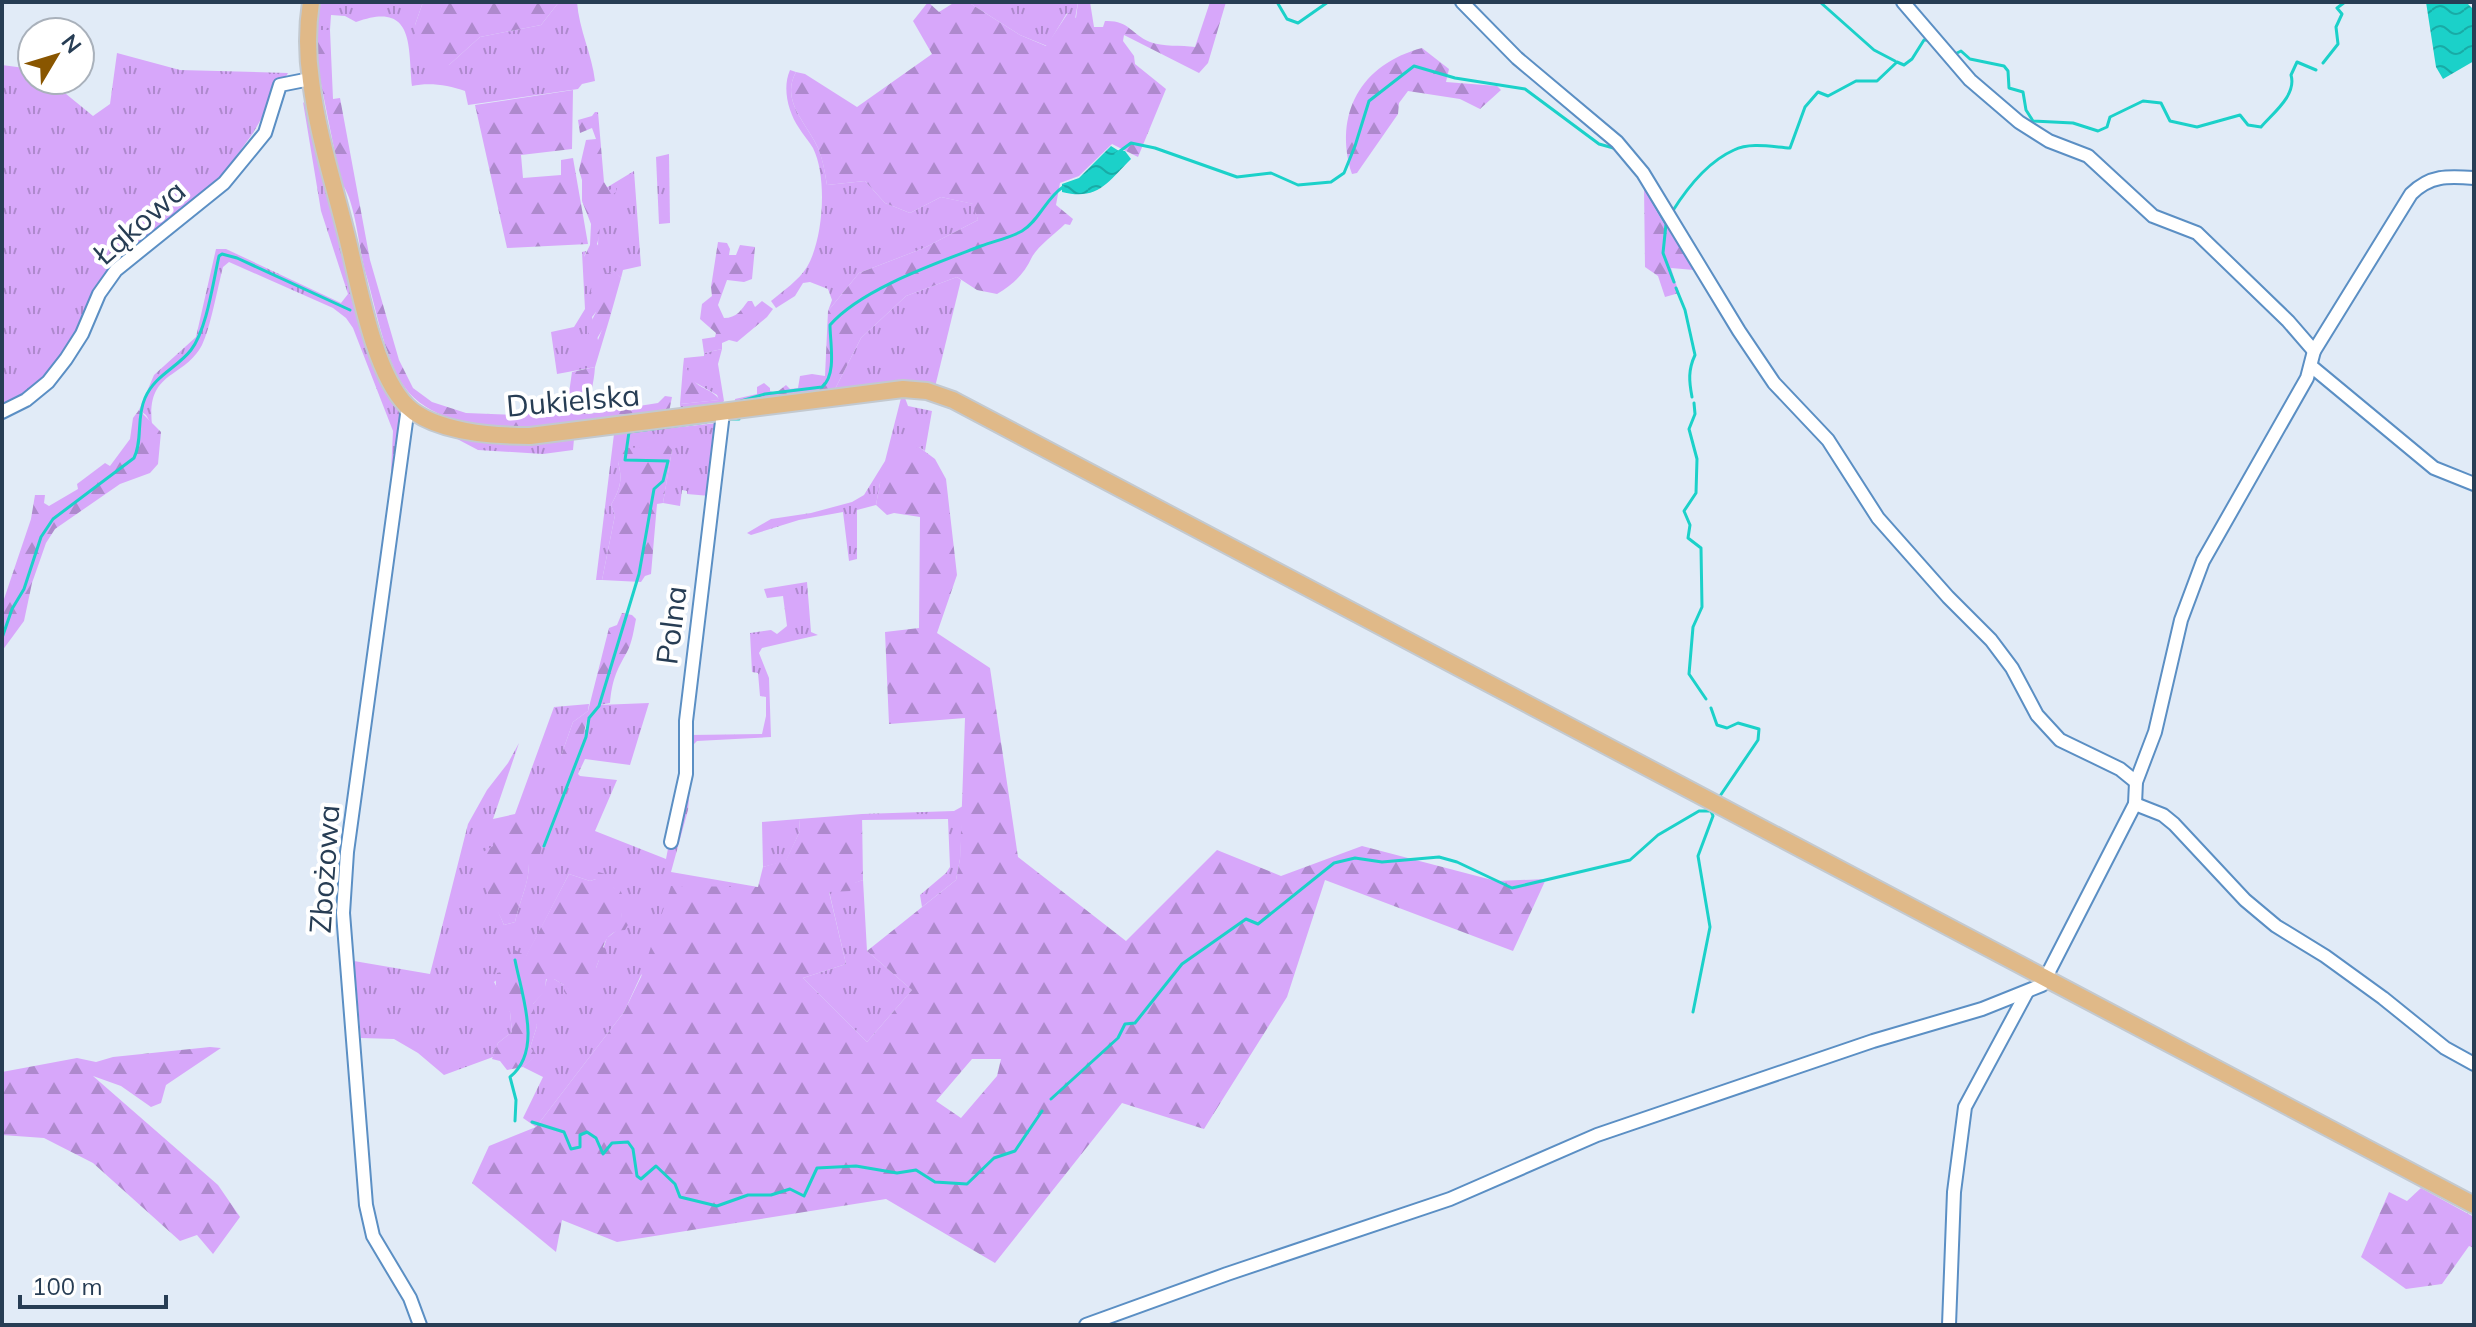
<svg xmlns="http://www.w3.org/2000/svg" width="2476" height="1327" font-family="Mulish,sans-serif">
<defs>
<pattern id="grass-tufts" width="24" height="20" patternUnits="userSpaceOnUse" patternTransform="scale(2)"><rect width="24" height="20" fill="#d7a7fa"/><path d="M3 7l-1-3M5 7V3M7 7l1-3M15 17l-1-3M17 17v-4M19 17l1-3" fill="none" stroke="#ae89cd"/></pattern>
<pattern id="forest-firs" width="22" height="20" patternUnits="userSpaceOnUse" patternTransform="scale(2)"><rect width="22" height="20" fill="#d7a7fa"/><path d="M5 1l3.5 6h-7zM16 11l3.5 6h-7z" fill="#ae89cd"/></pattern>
<pattern id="water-waves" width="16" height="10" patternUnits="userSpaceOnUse" patternTransform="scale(2)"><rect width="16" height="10" fill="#1bd1c9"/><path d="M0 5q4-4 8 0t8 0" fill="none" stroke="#18aba6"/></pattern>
</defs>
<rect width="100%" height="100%" fill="#e1ebf7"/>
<g fill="url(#grass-tufts)" fill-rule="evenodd">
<path d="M319 2H423L415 25 449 65 480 37 541 25 559 2H577C579 30 592 54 595 81L582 84 578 89 468 105 465 91C448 85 429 82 412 86 408 47 415 0 356 22L345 16 331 15 330 30H317Z"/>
<polygon points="968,2 1078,2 1075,19 1067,13 1047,46 1020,35"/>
<polygon points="117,53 180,70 288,73 253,133 221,177 106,273 68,346 46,374 14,401 2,406 2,65 32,69 32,80 49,80 93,116 110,104"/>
<path d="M790 70 796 72C780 101 807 123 818 148 823 159 825 173 827 185L865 181 885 203 910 213 941 197 974 204 978 220 924 248 859 273 828 311 832 300 828 289 810 282 803 283 795 296 776 308 771 301C783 291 799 280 807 267 823 240 828 178 813 148 809 141 803 135 799 128 788 112 782 88 790 70Z"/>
<path d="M303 102 309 108 400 412 402 426 395 471H391L393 431 353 328 346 318 333 308 229 262 223 267C218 286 210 330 202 345 183 380 146 370 152 425L146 415 139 410 154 375 196 337 216 249H226L341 303 348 294 321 211Z"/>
<polygon points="669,154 670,223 659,224 656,157"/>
<polygon points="634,171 641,266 623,270 621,278 614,271 595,294 596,312 592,317 598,340 605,322 610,317 595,367 557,374 551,332 574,327 585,309 582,252 586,251 584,257 598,246 599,210 609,190 606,188"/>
<polygon points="957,277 961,280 935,387 834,391 861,338 906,296"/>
<polygon points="722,349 718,364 724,401 720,405 681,411 680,404 719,400 717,395 691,380 686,367 683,367 684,358 704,356 704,353"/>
<polygon points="901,398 905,398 908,406 932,411 925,451 919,447 880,483 876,505 857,510 857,559 849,561 843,512 799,520 751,535 747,533 771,519 811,513 852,502 864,495 885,461"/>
<path d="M425 422C485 443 511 447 574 439L573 450 543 454 478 450Z"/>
<path d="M718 423 710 496 687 494V491L682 490 680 506 663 503 672 450 649 447 618 462C623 480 620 489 611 505L615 515 602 580H596L614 434Z"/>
<path d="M807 582 811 632 818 635 762 648 759 653 769 678 771 737 697 741 694 744 688 810 671 872 758 887 641 975 624 1012 536 1127 523 1118 543 1077 523 1067 536 1055 530 1048 537 1026 533 1016V1004L544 991 547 978 554 979 564 985V992L596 968 607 938 617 930 621 918 622 898 614 888 596 879 590 881 569 874 526 957 494 982 510 1012 512 1032 498 1043 493 1057 444 1075 418 1053 394 1039 361 1038 354 961 430 974 468 824 487 790 508 763 519 743 493 819 515 814 554 707 589 704 588 711 573 722 561 756 587 728 588 717 599 705 649 703 630 765 585 759 578 774 580 776 617 780 595 831 666 859 690 735 762 734 766 716V697L760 696 758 673 752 672 750 633 771 630 777 634 787 626 783 596 767 598 764 589ZM493 846 529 863C529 884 519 902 515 922L504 925C491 891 475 881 493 846Z"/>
<polygon points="963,806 960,859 956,880 922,907 920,895 946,873 950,867 948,819 862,820 862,814 954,811"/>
<polygon points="799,819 800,831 786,861 763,867 762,822"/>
<polygon points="863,880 867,951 912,990 867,1042 803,978 846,964 829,891"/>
</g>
<g fill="url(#forest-firs)" fill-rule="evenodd">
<polygon points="423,2 559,2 541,25 480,37 449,65 418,60 415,25"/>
<path d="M928 2 939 12 955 2H968L1020 35 1046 46 1068 13 1076 18 1078 2H1090L1094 27H1103L1105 21C1129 20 1131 34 1150 42 1162 47 1182 45 1195 47L1210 2H1226L1208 63 1199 73 1124 35 1123 41 1134 56 1135 64 1166 89 1138 157 1112 144 1079 176 1060 183 1056 205 1073 219 1070 225 1065 224C1055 234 1038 246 1032 257 1024 274 1014 284 997 294L977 290 957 277 906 296 861 338 834 391 735 403V399L757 394V387L764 383 770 388V391L776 393 786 385 790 389 798 388 800 376 812 374 825 376 828 311 859 273 924 248 978 220 973 204 941 197 910 213 885 203 865 181 827 185C825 173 823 160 818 148 807 123 780 101 796 72L805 74 857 107 932 54 913 21Z"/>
<path d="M317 30H330L333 99 340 98 370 260 399 360 413 388 432 402 466 413 514 415 563 403 568 400 572 372 595 367C594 384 589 398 588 414L658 403 665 396 672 397 669 412C600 421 444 454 401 382 382 349 376 307 365 271 359 249 355 198 341 183L317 64Z"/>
<path d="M1422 48 1449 69 1446 82 1497 86 1501 90 1480 109 1460 99 1408 91 1399 103 1398 114 1357 173 1352 174C1333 114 1361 64 1422 48Z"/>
<polygon points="573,90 572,149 521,155 523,178 561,175 561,160 573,158 588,244 507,248 475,105"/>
<path d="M595 112H598L604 182 609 190 616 187V192C590 210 605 221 597 244L604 254 597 265 590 264 584 257 590 245 591 224 582 201V180L579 170 586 140 596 139 592 128 580 133 578 120 592 116Z"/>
<polygon points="1644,186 1694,270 1671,268 1679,293 1665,297 1658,276 1645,267"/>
<path d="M718 242 727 243 730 249 729 255H736L740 245 755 247 752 279 744 282 727 280 718 305 724 318C737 318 741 310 748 301H752L755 307 762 301 773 309 767 317 737 342 729 340 722 343V349L704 353 702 339 715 337 716 333 700 319 702 304 712 296 711 287Z"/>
<polygon points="615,271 621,278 610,317 590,350 587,346 589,326 596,312 592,304 595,294 591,292 592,278"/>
<path d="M683 367H686C697 393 707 384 720 400L680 404Z"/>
<polygon points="139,410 161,432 158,464 150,473 120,484 55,529 46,543 32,583 24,621 2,651 2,605 31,519 35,495 45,495 44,503 49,506 78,489 77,484 105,463 110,466 130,439 133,418"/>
<path d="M654 441 667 444 672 450 663 503 657 504 651 574 645 576 641 582 602 580 615 515 611 505C620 489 623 480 618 462L626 448 649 447Z"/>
<path d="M919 447 935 459 946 479 957 575 937 633 990 668 1018 857 1126 941 1217 850 1281 876 1362 846 1496 881 1546 879 1513 951 1325 880 1287 997 1204 1129 1122 1103 995 1263 886 1199 617 1242 562 1220 556 1252 472 1183 489 1146 536 1127 624 1012 641 977 671 886 758 887 763 867 786 860 800 831 799 819 862 814 863 880 855 883 850 891 829 892 846 964 803 978 867 1042 912 990 867 951 956 880 960 859 965 718 889 724 885 632 919 628 920 517 894 513 887 515 876 505 880 483 888 461 905 459 909 448ZM972 1059H1001L997 1076 961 1118 936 1101Z"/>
<path d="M622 613 632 615 636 619C634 629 632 643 627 652 616 671 612 681 610 703L599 705 588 717 578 755 564 760 561 756 573 722 588 711 609 628 617 625Z"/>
<path d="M521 817 546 826 540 855 529 864C529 884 519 902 515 922L504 925C498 909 485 895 483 877 483 867 487 862 483 852L493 846 492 838 502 824Z"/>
<path d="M598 872C607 873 613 880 614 888L620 889 626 905 623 907 621 918 629 923 625 930C613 930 607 936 603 947L606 950 605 959 599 960 596 968 601 977 600 985H593L583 998 572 997 564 992V985L554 979H546L545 991 533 1004 537 1026 530 1048 537 1055 523 1067 507 1070 500 1061 492 1059 498 1043 512 1032 510 1012C499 1004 493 985 497 973L506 971 515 950 526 956 569 874 590 881 596 879Z"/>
<polygon points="210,1047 221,1048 166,1085 161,1103 151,1107 121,1086 93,1076 218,1185 240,1217 213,1254 197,1235 180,1241 93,1163 44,1138 2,1135 2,1072 77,1058 96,1062 113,1057"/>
<polygon points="2421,1188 2474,1217 2474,1248 2469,1246 2442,1284 2406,1289 2361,1257 2389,1192 2407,1201"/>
</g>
<g fill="url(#water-waves)">
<polygon points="2426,2 2466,2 2474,10 2474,61 2443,79 2436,67"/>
<path d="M1111 146 1119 151H1125L1131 159C1108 182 1098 201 1062 192V184L1079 178Z"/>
</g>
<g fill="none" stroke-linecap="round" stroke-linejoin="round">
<g stroke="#1bd1c9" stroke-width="3">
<polyline points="1277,2 1287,19 1298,23 1328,2"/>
<polyline points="1820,2 1874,50 1895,61"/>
<path d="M1955 54 1961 51 1970 59 2004 66 2008 71 2009 88 2023 92 2026 110 2033 121 2073 123 2098 131 2107 127 2110 117 2143 101 2161 103 2170 121 2197 127 2240 115 2248 125 2261 127C2273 113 2297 95 2291 75L2297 62 2316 70"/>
<polyline points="2323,63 2338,44 2336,27 2342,14 2337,8 2345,2"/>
<polyline points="1116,154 1131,143 1155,148 1237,177 1271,173 1298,185 1331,182 1344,173 1355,146 1369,101 1414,66 1455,78 1525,89 1599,144 1617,149"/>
<polyline points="1647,191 1666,224 1663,253 1674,282"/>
<path d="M1672 212C1687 188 1707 162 1734 150 1750 142 1773 147 1790 148L1805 107 1818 92 1828 96 1856 81H1877L1897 62 1904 65 1912 59 1924 40H1930"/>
<path d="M1676 288 1685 310 1695 355C1688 370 1689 381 1692 397"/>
<path d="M741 401 765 394 822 387C837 375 830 343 830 325 861 289 937 263 981 246 994 241 1010 238 1022 231 1039 221 1046 198 1063 187"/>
<polyline points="1694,403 1695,414 1689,429 1697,459 1696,493 1684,511 1690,525 1688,538 1701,548 1702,607 1693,627 1689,674 1706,699"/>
<polyline points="726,419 739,419"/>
<path d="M2 638 12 609 24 589 41 537 53 519 134 458C143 440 136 418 145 398 155 375 177 368 191 350 207 329 213 282 219 256L222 254 237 258 350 310"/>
<polyline points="1711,708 1717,725 1727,728 1738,723 1759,729 1758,740 1720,796"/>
<polyline points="544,846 586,737 589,718 599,706 639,574 654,489 663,481 668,461 625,460 629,432 706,422"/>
<path d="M515 960C522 996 543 1051 510 1077L516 1100 515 1121"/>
<polyline points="1051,1099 1118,1038 1125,1024 1135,1023 1182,964 1246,919 1258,924 1334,863 1355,858 1382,862 1439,857 1457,862 1512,888 1630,860 1658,835 1699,811 1711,811 1713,816 1698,856 1710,927 1693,1012"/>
<polyline points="532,1122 564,1132 571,1149 580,1147 580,1135 587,1132 596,1138 603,1154 612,1143 628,1142 633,1149 637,1176 641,1179 656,1166 675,1184 680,1197 717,1206 748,1195 771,1195 790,1189 804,1196 817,1168 856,1166 897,1173 916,1170 935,1182 967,1184 994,1158 1015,1151 1042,1111"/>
</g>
<defs>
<g id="minor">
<polyline points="1462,2 1517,58 1617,142 1643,173 1739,331 1774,383 1828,440 1878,518 1948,597 1991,640 2012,668 2037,715 2060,740 2120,769 2136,782"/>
<polyline points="1903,2 1970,80 2019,122 2049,141 2088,156 2153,216 2197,233 2288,321 2314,351"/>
<polyline points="2311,366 2434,468 2474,484"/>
<polyline points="408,407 347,852 343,913 366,1205 373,1236 410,1298 420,1325"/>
<polyline points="2,412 26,400 48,382 66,359 82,334 99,294 116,270 224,183 265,133 280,85 310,79"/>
<polyline points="2135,804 2163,815 2174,824 2245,900 2276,926 2325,956 2383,998 2445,1048 2474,1064"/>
<polyline points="671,842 686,774 686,721 723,413"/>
<path d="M1086 1325 1227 1274 1450 1199 1597 1135 1873 1041 1982 1009 2042 985 2135 804 2136 782 2155 732 2181 620 2203 561 2307 378 2314 351 2411 194C2430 175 2448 176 2474 178"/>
<polyline points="1949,1325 1954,1192 1965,1107 2027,992"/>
</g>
<path id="major" d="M311 2C307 28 307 54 311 81 317 131 333 181 345 229 358 278 372 371 407 406 434 432 494 436 530 436L903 389 927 391 953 400 2474 1205"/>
</defs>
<use href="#minor" stroke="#5b8fc4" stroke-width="16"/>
<use href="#major" stroke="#c3c9cf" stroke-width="20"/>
<use href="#minor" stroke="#fff" stroke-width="12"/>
<use href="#major" stroke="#e0b988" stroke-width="16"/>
</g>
<g text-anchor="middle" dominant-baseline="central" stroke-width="8" stroke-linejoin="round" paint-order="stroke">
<g font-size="30" fill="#273d54" stroke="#fff">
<text transform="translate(139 222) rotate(-41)">Łąkowa</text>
<text transform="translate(573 400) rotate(-5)">Dukielska</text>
<text transform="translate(671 625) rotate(-83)">Polna</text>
<text transform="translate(324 869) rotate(-86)">Zbożowa</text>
</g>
</g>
<rect width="2476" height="1327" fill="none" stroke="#273d54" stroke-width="8"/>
<g transform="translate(56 56) rotate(52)"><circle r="38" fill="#ffffff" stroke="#a9b1bb" stroke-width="2"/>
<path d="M0-6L14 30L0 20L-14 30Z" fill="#895600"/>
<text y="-12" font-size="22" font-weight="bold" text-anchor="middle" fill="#273d54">N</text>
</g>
<path d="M20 1295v12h146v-12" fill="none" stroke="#273d54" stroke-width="4"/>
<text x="32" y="1295" font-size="24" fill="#273d54" stroke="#ffffff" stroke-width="6" paint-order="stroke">100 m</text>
</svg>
